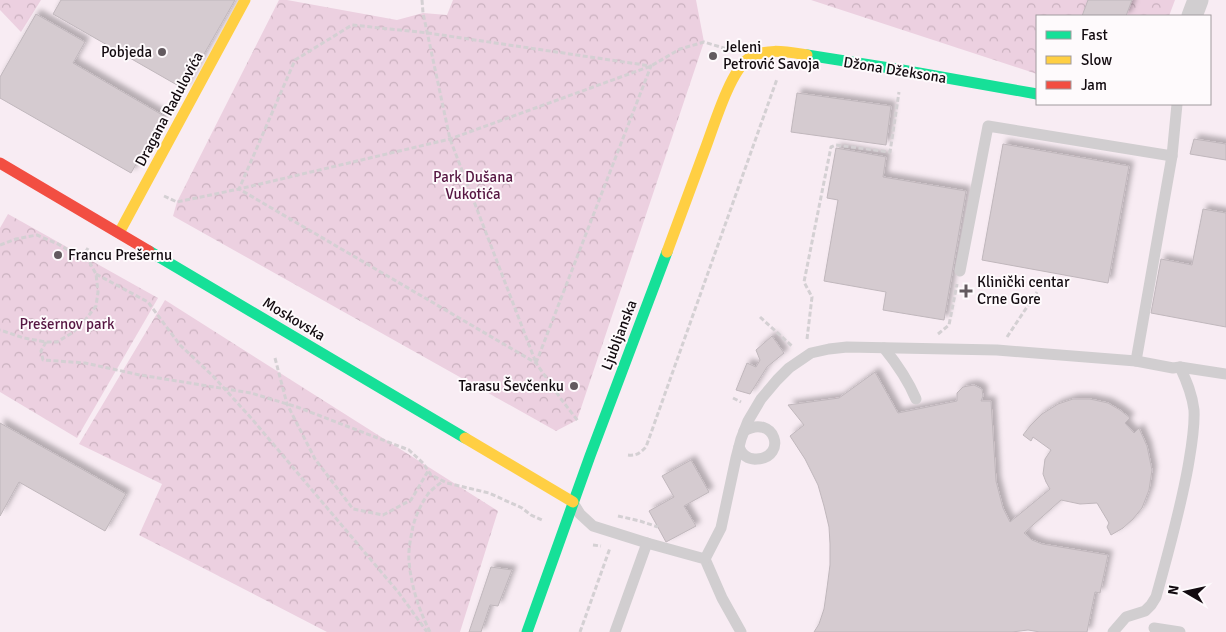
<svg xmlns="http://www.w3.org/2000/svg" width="1226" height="632" font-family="Signika,sans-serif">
<defs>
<pattern id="forest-crowns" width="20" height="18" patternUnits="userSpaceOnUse" patternTransform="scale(1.25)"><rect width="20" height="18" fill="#ecd0e0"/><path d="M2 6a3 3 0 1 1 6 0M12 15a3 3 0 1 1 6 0" fill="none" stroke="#cab1bf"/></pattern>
<filter id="shadow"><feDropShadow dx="4.5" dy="-4.5" stdDeviation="2.5" flood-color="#0004"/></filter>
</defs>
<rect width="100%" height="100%" fill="#f8ecf3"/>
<g fill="url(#forest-crowns)">
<polygon points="0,0 41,0 21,32 0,10"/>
<polygon points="279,0 287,0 397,20 423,13 447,15 453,0 696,0 704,42 577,420 556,431 173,216 177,202"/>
<polygon points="811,0 1175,0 1169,16 1037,16 1037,74"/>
<polygon points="8,214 158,298 77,438 0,392 0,228"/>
<polygon points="165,300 498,511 460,632 327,632 139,535 162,484 79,444"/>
</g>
<g fill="#d5cbd0" stroke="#c0b7bc" filter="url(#shadow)">
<polygon points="61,0 235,0 184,89 53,14"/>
<polygon points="1088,0 1132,0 1126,16 1082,16"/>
<polygon points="36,14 85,42 73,63 164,116 131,173 0,98 0,77"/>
<polygon points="797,93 891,106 886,145 791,132"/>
<polygon points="1194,139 1226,144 1226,160 1190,154"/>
<polygon points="1003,144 1129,166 1108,283 982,260"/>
<polygon points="836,148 886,157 883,177 966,191 944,320 883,310 886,292 824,281 838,200 827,198"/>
<polygon points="1203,209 1226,213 1226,327 1151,313 1161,259 1192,265"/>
<polygon points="772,336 784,353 767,367 750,394 736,390 747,363 756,367 760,360 756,350"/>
<polygon points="875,372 898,413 957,401 957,393 963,387 968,386 974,385 982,389 983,396 981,401 991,401 996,481 1003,508 1010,522 1050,489 1046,482 1043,474 1045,459 1051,450 1033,437 1031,441 1023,435 1030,426 1042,414 1058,404 1073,399 1090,399 1108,403 1120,410 1130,418 1125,423 1134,433 1139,428 1147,446 1152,470 1149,490 1142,508 1133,519 1123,528 1111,535 1107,527 1109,523 1097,503 1080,504 1061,500 1024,533 1032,540 1042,544 1108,555 1100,593 1095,592 1087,632 1040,632 1028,630 1012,632 814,632 819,624 824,609 827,588 830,565 830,544 829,527 824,506 818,485 805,459 790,436 804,425 788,405 839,398"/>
<polygon points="0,423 126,494 105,531 19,482 0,516"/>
<polygon points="691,460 709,492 684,506 696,526 666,542 649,511 674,497 662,476"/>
<polygon points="491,567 512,570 498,606 490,605 481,632 469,632"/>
</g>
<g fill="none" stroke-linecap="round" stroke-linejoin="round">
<g stroke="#d4d0d3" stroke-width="3" stroke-dasharray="5 2.5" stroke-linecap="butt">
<polyline points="422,0 423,13 450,139 536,363"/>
<polyline points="164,196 177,202 239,189 450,139 651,66 680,49 704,42 727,49"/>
<polyline points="0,245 16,239 37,235 58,244 90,263 96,274 98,292 96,306 83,323 72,333 57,342 46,342 24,338 0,330"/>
<polyline points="82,258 88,248"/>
<polyline points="96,274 148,302 180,345 213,376 252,419 399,593 427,632"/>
<polyline points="760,317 793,347"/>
<polyline points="938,334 949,325 957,284"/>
<polyline points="1007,337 1037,292"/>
<polyline points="807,339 812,297 804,282 831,147 836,145 890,152 899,92"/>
<polyline points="46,342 41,351 43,360 85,363 140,375 251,393 297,407 409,450 423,463 431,475 447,483 489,493 522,508 531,515 542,520"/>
<polyline points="275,358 287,404 315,459 353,509 383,515 411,500 428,471"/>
<polyline points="536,363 651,66 428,33 352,25 295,60 239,189 536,363 561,399 578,421"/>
<polyline points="733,398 741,402"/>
<path d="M628 455C637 456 640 453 646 447L777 79"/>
<polyline points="618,516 640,521 658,527"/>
<polyline points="593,545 601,546"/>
<path d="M430 632C419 610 411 586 409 561 408 549 411 537 413 526 416 515 421 504 428 494 432 489 438 485 443 481"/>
<polyline points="580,632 610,548"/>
</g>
<g stroke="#d1ced0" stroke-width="11">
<polyline points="960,271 988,126 1172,156"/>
<path d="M884 348C897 364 908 380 916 399"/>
<polyline points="1136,361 1172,156 1177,104"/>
<path d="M739 447C742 455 748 460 757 459 788 457 775 413 744 431"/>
<polyline points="575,506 580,514 593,526 647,543 705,559 722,598 741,632"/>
<polyline points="705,559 721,528 736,458 741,439 748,421 761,399 777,380 789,368 811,353 829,349 847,347 997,350 1136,361 1173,368 1180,367 1226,374"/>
<polyline points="1154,628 1180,632"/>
<polyline points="615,632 647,543"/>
<path d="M1113 632 1126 617 1145 611 1151 605 1156 597C1168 554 1180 511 1188 467 1191 449 1195 429 1194 410 1192 394 1187 382 1180 367"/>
</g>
<polyline stroke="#d1ced0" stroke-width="21" points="1192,16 1198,0"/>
<g stroke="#16e098" stroke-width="11">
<polyline points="807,55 902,70 1037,94"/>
<polyline points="149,251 465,438"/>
<polyline points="527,632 590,456 667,252"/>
</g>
<g stroke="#ffcf43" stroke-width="11">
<polyline points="119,233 245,0"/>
<path d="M667 252C679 219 692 185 704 152 713 129 729 73 748 59 765 47 788 52 807 55"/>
<polyline points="465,438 573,502"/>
</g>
<polyline stroke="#f24e42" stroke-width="11" points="0,163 149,251"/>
</g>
<g fill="#635a5f" stroke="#fefafc" stroke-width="2">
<circle cx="162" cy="52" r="5"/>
<circle cx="713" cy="56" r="5"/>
<circle cx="58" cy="255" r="5"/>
<path d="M963.5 283.5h5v5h5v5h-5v5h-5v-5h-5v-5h5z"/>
<circle cx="574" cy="386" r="5"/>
</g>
<g text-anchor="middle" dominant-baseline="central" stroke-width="4" stroke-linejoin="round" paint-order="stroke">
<g font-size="15" fill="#130b10" stroke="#fefafc" text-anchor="start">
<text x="723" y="47">Jeleni<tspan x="723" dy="17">Petrović Savoja</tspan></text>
<text x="152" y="52" text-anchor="end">Pobjeda</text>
<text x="68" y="255">Francu Prešernu</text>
<text x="977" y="282">Klinički centar<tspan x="977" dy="17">Crne Gore</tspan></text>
<text x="564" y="386" text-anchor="end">Tarasu Ševčenku</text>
</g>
<g font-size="15" fill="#130b10" stroke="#fefafc">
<text transform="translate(895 70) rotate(9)">Džona Džeksona</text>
<text transform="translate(169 109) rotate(-62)">Dragana Radulovića</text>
<text transform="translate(294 319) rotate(31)">Moskovska</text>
<text transform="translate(619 335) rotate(-69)">Ljubljanska</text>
</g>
<g font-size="15" fill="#561642" stroke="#fefafc">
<text x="473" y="177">Park Dušana<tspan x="473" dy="17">Vukotića</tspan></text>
<text x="67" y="324">Prešernov park</text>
</g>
</g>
<rect x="1036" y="15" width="175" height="90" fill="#fefafc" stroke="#a09a9e"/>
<rect x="1046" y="31" width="25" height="8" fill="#16e098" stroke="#a09a9e"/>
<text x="1081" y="40" font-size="15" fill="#130b10">Fast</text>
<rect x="1046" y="56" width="25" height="8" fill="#ffcf43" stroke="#a09a9e"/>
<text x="1081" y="65" font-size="15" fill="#130b10">Slow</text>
<rect x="1046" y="81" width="25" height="8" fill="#f24e42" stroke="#a09a9e"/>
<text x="1081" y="90" font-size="15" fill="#130b10">Jam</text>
<g transform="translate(1186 592) rotate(279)" stroke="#fefafc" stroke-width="4" paint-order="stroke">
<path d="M0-4L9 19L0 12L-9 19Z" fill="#130b10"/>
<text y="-8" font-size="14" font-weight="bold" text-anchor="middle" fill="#130b10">N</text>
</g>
</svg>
